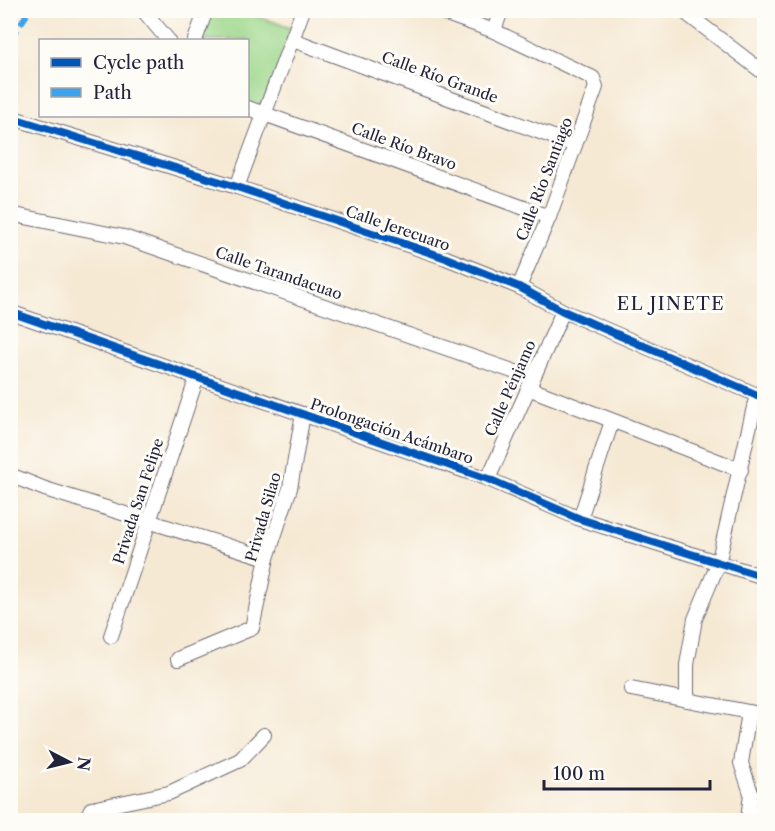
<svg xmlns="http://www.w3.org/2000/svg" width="775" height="831" font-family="'Libre Caslon Text',serif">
<rect width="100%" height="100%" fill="#fdfcf7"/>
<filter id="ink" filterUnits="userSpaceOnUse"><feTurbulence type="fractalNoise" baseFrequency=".0167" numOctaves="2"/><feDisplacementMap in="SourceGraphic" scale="12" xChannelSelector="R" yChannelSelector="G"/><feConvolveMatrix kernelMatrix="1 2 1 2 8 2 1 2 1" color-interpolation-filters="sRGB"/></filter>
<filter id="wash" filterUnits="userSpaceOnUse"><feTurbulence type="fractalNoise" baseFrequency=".008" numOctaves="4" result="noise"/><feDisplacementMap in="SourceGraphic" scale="24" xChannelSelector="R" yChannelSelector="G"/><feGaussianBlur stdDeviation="1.35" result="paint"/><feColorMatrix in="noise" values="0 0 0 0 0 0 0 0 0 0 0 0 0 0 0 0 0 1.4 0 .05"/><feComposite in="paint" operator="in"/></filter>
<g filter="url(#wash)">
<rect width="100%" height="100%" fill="#f6e9d4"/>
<polygon fill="#9dd78b" stroke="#607c63" stroke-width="1.5" points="206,11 243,11 296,30 266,114 248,108 248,40 195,40"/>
</g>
<g filter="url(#ink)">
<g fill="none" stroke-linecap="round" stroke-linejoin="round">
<defs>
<g id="minor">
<polyline points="143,10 168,40"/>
<polyline points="435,10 494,31 593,78 596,87 549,217 519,287"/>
<polyline points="682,10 764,73"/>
<polyline points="494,31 501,10"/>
<polyline points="195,40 206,10"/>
<polyline points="293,40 575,145"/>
<polyline points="248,108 549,217"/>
<polyline points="10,117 237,187 446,258 519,287 563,311 764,398"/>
<polyline points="237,187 303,10"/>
<polyline points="10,214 124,237 533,378"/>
<polyline points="10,312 488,479 580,519 764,577"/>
<polyline points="528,388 741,470"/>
<polyline points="10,475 45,489 267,558"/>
<polyline points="488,479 563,311"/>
<polyline points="580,519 612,421"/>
<polyline points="111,636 197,377"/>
<polyline points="178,659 252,628 267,558 290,488 303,414"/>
<polyline points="631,689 764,715"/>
<polyline points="687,700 687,665 695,619 718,564 757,394"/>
<polyline points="86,820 91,809 169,793 240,760 264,735"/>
<polyline points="748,820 751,793 741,763 749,712"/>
</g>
</defs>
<use href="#minor" stroke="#6c6871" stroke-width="16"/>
<use href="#minor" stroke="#fff" stroke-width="14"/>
<polyline stroke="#3ea2ec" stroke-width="6" stroke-dasharray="12 6" stroke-linecap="butt" points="10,39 30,10"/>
<defs>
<g id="cycleway">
<polyline points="10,117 237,187 446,258 519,287 563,311 764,398"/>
<polyline points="10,312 488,479 580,519 764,577"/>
</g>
</defs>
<use href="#cycleway" stroke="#fdfcf7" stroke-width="11"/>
<use href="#cycleway" stroke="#0057b8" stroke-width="8"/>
</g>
</g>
<g text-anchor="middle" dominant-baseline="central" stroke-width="6" stroke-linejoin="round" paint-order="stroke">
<g font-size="15" fill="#22223b" stroke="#fdfcf7">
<text transform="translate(440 77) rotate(20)">Calle Río Grande</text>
<text transform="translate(404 146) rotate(20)">Calle Río Bravo</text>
<text transform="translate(544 179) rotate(-69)">Calle Río Santiago</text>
<text transform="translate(398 228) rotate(19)">Calle Jerecuaro</text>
<text transform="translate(279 273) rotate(19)">Calle Tarandacuao</text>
<text transform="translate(510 388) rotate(-66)">Calle Pénjamo</text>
<text transform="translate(392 431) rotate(19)">Prolongación Acámbaro</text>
<text transform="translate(138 501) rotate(-72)">Privada San Felipe</text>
<text transform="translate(263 517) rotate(-74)">Privada Silao</text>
</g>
<g font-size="18" letter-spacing="1.5" fill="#22223b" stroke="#fdfcf7">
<text x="671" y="304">EL JINETE</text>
</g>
</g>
<rect width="775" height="831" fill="none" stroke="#fdfcf7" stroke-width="36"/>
<rect x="39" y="39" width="210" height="78" fill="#fdfcf7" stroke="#a5a5ac" stroke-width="1.5"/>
<rect x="51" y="58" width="30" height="9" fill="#0057b8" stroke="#a5a5ac" stroke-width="1.5"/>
<text x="93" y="69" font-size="18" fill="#22223b">Cycle path</text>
<rect x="51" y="88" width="30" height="9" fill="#3ea2ec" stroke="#a5a5ac" stroke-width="1.5"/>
<text x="93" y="99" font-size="18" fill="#22223b">Path</text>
<g transform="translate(69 762) rotate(97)" stroke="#fdfcf7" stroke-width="4.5" paint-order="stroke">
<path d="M0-4.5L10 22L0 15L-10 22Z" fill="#22223b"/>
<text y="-9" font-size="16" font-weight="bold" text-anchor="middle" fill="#22223b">N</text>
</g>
<path d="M544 780v9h166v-9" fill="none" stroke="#22223b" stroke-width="3"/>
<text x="553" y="780" font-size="18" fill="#22223b" stroke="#fdfcf7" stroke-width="4.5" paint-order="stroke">100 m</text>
</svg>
